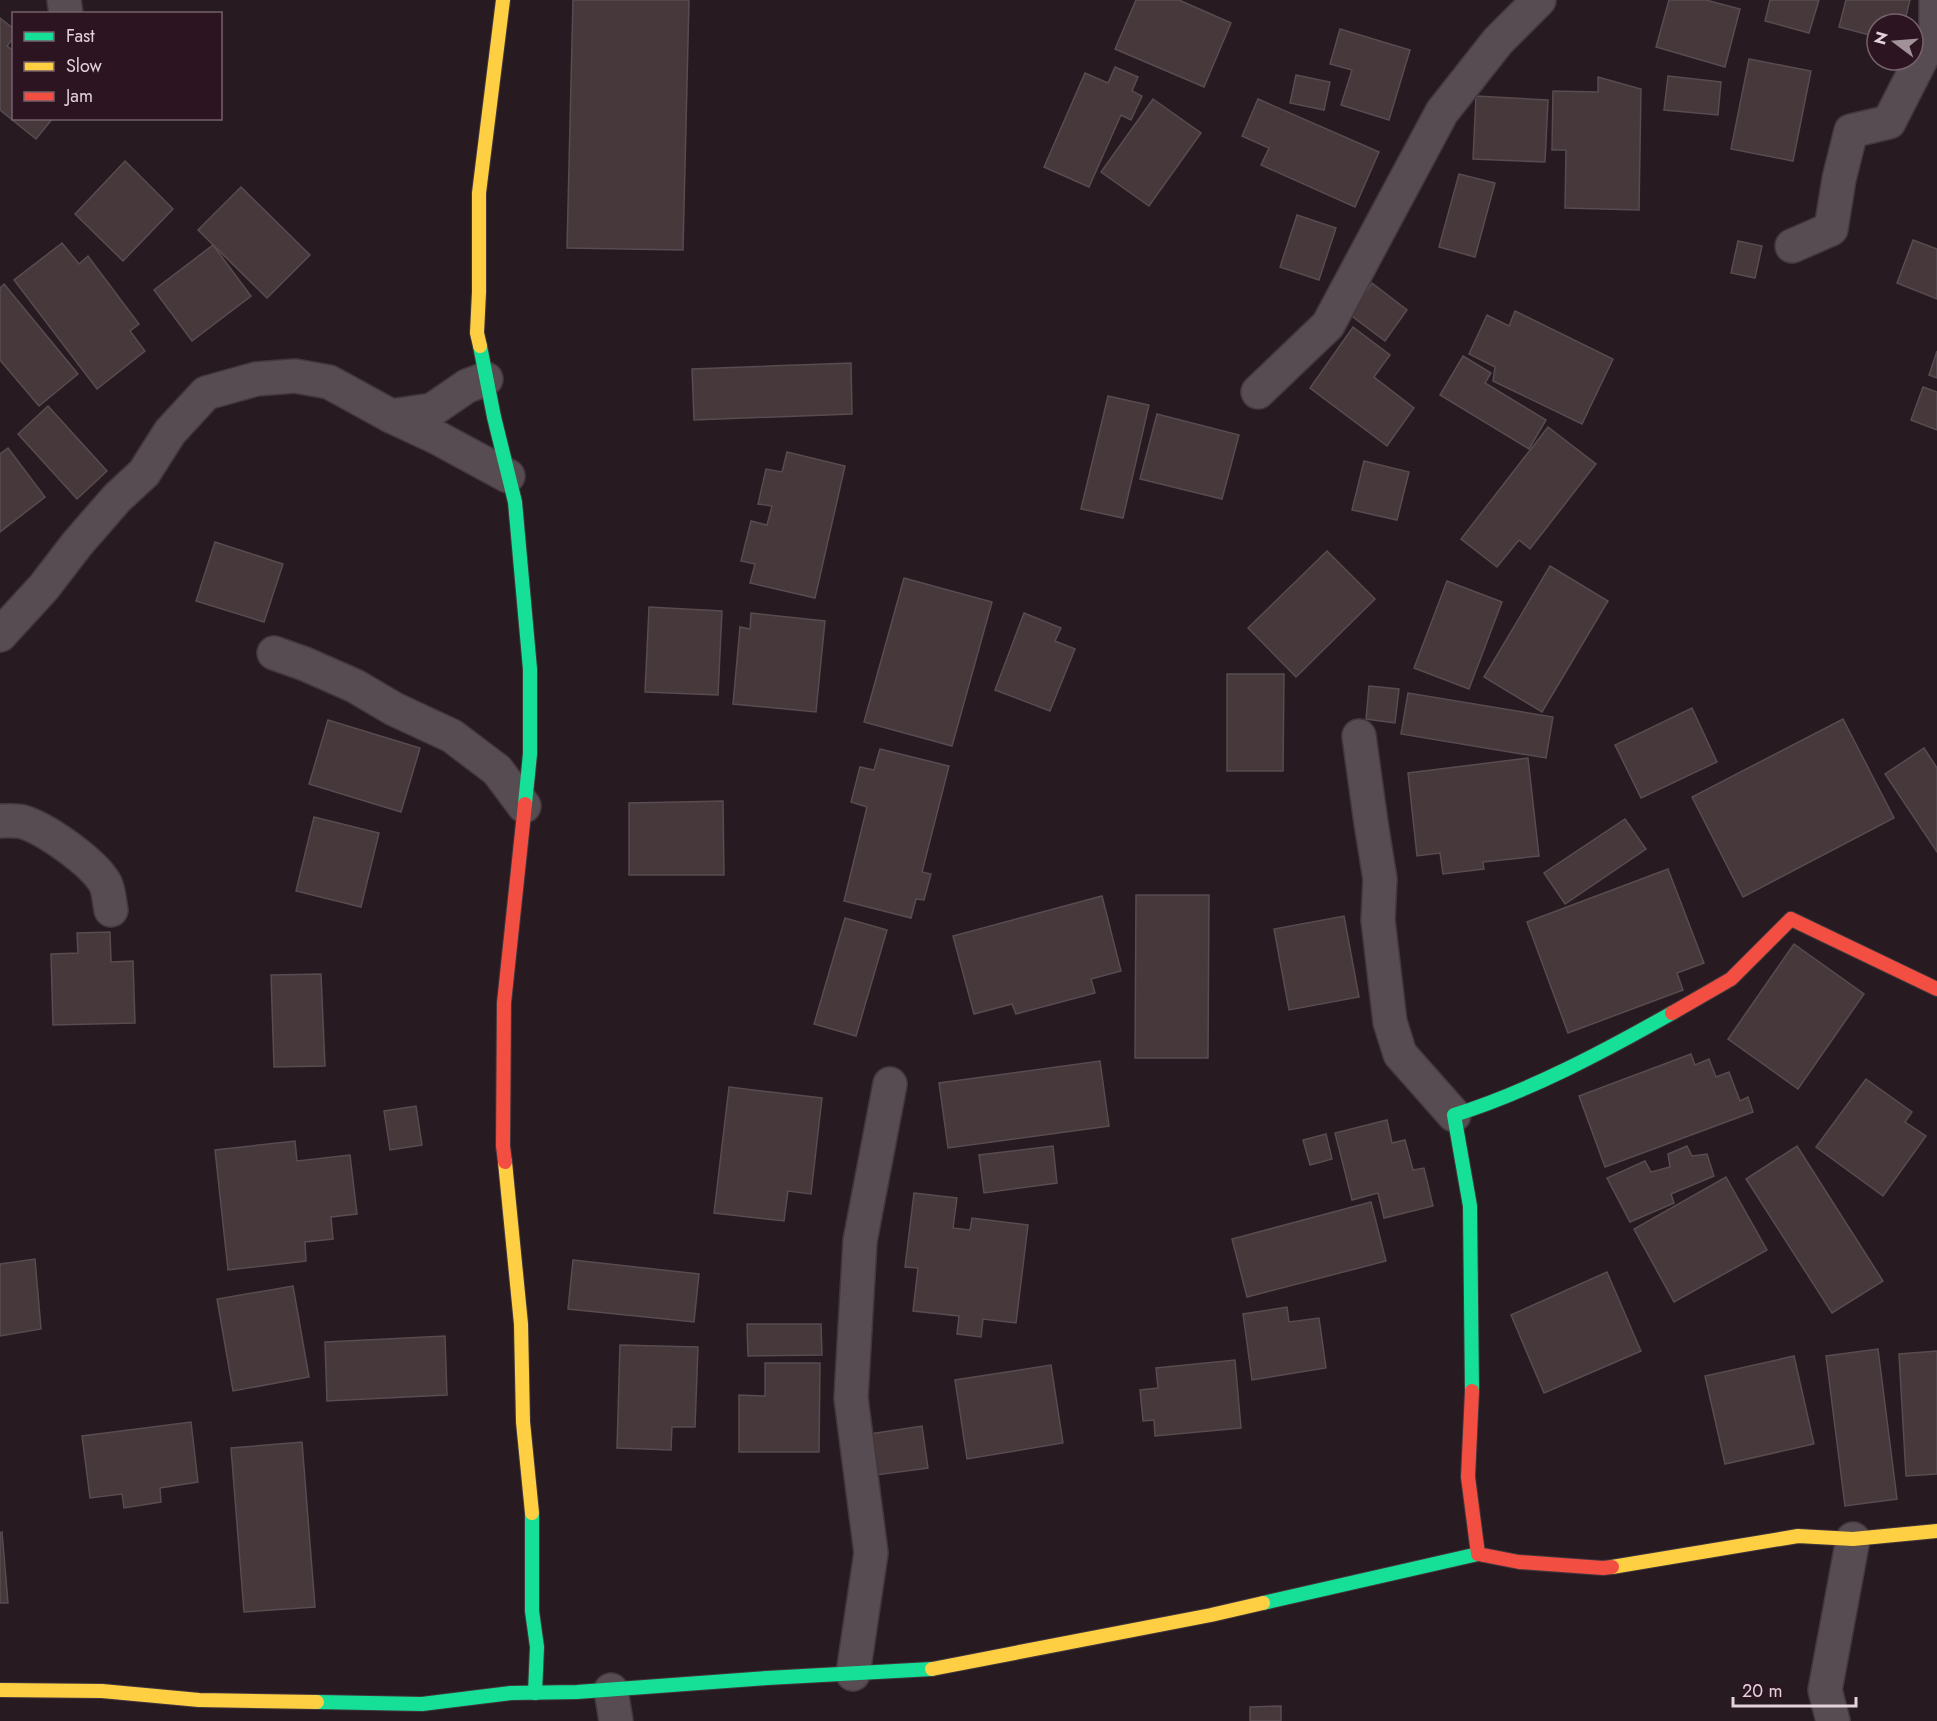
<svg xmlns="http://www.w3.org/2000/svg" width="1937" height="1721" font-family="Jost,sans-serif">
<rect width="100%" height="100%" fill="#271a21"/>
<g fill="#47383c" stroke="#574c4f" stroke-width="1.5">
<polygon points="573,0 689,0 683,250 567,248"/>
<polygon points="1136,0 1179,0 1231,23 1204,87 1115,49"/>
<polygon points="1669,0 1706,0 1740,9 1725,67 1656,47"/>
<polygon points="1770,0 1819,0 1809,33 1765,21"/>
<polygon points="1846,0 1910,0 1904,24 1877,24 1877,37 1839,27"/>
<polygon points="0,18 14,29 14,37 7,46 14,51 14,118 53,118 36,139 0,110"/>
<polygon points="1340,29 1410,50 1389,120 1341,105 1352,70 1330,64"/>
<polygon points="1749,59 1811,71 1793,161 1731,149"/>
<polygon points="1115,67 1138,77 1132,91 1142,96 1131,120 1121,115 1089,187 1044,167 1085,73 1108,83"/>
<polygon points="1296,75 1330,82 1324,110 1290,103"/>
<polygon points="1668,76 1721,82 1718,115 1664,110"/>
<polygon points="1598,77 1641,89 1639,210 1565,208 1566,150 1552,150 1553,91 1598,92"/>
<polygon points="1476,96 1548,100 1545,162 1473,159"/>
<polygon points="1153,99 1201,133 1149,206 1101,172"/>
<polygon points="1258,99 1379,152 1355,207 1261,165 1269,148 1242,136"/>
<polygon points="125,161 173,209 123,261 75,214"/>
<polygon points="1459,174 1495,183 1475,257 1439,247"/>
<polygon points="241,187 310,255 267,298 198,230"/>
<polygon points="1297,215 1336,228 1319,280 1280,267"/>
<polygon points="1913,240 1937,249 1937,299 1897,283"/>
<polygon points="1738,241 1762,246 1755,278 1731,273"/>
<polygon points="62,243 79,264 88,256 139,324 130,331 145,351 97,389 14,280"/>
<polygon points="213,245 251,296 192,341 154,290"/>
<polygon points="1372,283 1407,310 1385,341 1349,314"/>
<polygon points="4,284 78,374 39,406 0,360 0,288"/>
<polygon points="1515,311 1613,359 1582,424 1493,381 1495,367 1469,354 1487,315 1509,326"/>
<polygon points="1353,327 1390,355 1374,377 1414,408 1387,446 1310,388"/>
<polygon points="1937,351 1937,378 1929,375"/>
<polygon points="1463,356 1491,373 1485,383 1546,420 1529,449 1440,395"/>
<polygon points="851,363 852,414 694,420 692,369"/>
<polygon points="1923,387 1937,392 1937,430 1911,420"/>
<polygon points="1108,396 1149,405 1123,518 1081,509"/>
<polygon points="48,406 107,471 77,499 18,434"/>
<polygon points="1157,414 1239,435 1222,499 1140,479"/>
<polygon points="1548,427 1596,464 1530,549 1519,540 1497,567 1461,539"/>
<polygon points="8,448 45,497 0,532 0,454"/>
<polygon points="787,452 845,466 815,598 750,583 755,564 741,561 751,521 767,525 772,506 758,504 766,469 782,472"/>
<polygon points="1364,461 1409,472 1397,520 1352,510"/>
<polygon points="215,542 283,564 264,622 196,601"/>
<polygon points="1327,551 1375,599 1296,677 1248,628"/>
<polygon points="1550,566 1608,601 1542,712 1484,677"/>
<polygon points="904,578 992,602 952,746 864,722"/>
<polygon points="1447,581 1502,602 1469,689 1414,668"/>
<polygon points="649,607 722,611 718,695 645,692"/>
<polygon points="751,613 825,621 816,712 733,704 740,627 750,629"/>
<polygon points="1024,613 1061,628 1055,641 1075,649 1050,711 995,690"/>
<polygon points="1227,674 1284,674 1283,771 1227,771"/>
<polygon points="1369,686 1399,689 1395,723 1366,719"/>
<polygon points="1408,693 1553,717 1546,758 1401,734"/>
<polygon points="1692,708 1717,762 1641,798 1615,745"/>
<polygon points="1843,719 1894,818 1743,897 1692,797"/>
<polygon points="328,720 420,748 401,812 309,784"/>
<polygon points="1924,748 1937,768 1937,852 1885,774"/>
<polygon points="880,749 949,766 922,872 931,874 924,900 916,899 911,918 844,901 867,807 851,802 860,767 874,770"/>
<polygon points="1528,758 1539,856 1483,862 1484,869 1443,874 1440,853 1417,856 1408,773"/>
<polygon points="723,801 724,875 629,875 629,803"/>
<polygon points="314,817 379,833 361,907 296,891"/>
<polygon points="1625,819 1646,849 1565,904 1544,873"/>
<polygon points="1668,869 1704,963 1677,973 1683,990 1568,1033 1527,922"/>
<polygon points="1136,895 1209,895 1208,1058 1135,1058"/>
<polygon points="1102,896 1121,971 1091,979 1095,993 1016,1014 1012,1004 974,1014 953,936"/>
<polygon points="1344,916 1359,997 1289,1010 1274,929"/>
<polygon points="845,918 887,930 856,1036 814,1024"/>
<polygon points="110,932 111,962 133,961 135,1023 53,1025 51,954 78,953 77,933"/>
<polygon points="1794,944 1864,994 1798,1089 1728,1039"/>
<polygon points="321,974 325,1066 274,1067 271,975"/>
<polygon points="1691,1054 1695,1065 1709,1059 1716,1077 1729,1072 1740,1101 1748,1097 1753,1112 1605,1167 1579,1096"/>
<polygon points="1100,1061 1109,1126 948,1148 939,1083"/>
<polygon points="1866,1079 1912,1112 1905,1122 1926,1136 1883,1196 1816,1147"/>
<polygon points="729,1087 822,1098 811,1194 788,1191 784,1221 714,1213"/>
<polygon points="416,1106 422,1145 390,1150 384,1111"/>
<polygon points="1387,1120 1392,1143 1405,1140 1413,1170 1424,1168 1433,1206 1384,1218 1378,1193 1352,1200 1335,1133"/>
<polygon points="1326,1134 1332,1159 1310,1165 1303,1140"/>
<polygon points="295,1141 297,1161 350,1155 357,1214 331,1217 333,1239 305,1242 306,1261 228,1270 215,1150"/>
<polygon points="1053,1146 1057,1183 984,1193 979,1155"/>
<polygon points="1687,1146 1692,1156 1707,1154 1714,1176 1671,1194 1674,1203 1630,1222 1607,1178 1645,1161 1651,1172 1670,1167 1668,1154"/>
<polygon points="1797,1146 1883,1281 1832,1313 1746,1179"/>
<polygon points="1726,1177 1767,1250 1674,1302 1634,1229"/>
<polygon points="914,1193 957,1198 953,1228 970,1230 972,1218 1028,1225 1016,1323 983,1319 981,1337 957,1334 959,1316 913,1311 918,1268 905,1267"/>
<polygon points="1371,1202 1386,1261 1247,1297 1232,1239"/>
<polygon points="35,1259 41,1329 0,1336 0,1264"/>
<polygon points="573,1260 699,1274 694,1322 568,1309"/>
<polygon points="1607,1272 1641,1351 1544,1393 1511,1315"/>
<polygon points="293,1286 309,1377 233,1391 217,1299"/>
<polygon points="1287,1307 1289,1322 1319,1318 1326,1368 1252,1380 1243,1314"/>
<polygon points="747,1324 821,1324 822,1355 748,1356"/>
<polygon points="445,1336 447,1395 327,1401 325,1342"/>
<polygon points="620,1345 698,1347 695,1427 672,1427 671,1450 617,1448"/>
<polygon points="1878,1349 1897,1499 1845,1506 1826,1356"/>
<polygon points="1937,1351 1937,1474 1906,1476 1899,1354"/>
<polygon points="1794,1356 1814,1444 1725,1464 1705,1376"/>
<polygon points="1235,1360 1241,1428 1155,1436 1154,1420 1143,1421 1140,1390 1158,1388 1156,1368"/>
<polygon points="765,1363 820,1363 819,1452 739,1452 739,1395 765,1396"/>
<polygon points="1051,1365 1063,1443 967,1459 955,1380"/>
<polygon points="191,1422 198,1482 160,1488 161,1502 124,1508 122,1494 90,1498 82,1436"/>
<polygon points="922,1426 928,1468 876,1475 870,1434"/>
<polygon points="302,1442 315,1607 244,1612 231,1448"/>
<polygon points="2,1532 8,1603 0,1603 0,1533"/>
<polygon points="1281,1706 1281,1721 1250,1721 1250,1707"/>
</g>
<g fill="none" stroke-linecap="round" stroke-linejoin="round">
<defs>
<g id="street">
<polyline points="64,0 66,14"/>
<polyline points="1792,246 1831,229 1839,179 1851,131 1889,122 1936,30 1936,0"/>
<polyline points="1258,392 1328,325 1442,112 1498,41 1539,0"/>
<polyline points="391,416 432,410 467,386 486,379"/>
<polyline points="0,635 44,587 77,544 117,498 144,473 170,432 206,393 256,379 295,376 329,382 391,416 436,437 508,476"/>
<polyline points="274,653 305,664 355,686 394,709 452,736 497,770 524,806"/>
<polyline points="1359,736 1371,823 1380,879 1378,920 1390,1022 1400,1054 1454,1115"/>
<path d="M0 821C7 821 16 820 23 822 46 829 93 862 105 883 109 890 109 901 111 910"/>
<polyline points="853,1674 871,1553 851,1398 860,1241 890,1084"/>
<polyline points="611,1690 616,1721"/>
<polyline points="1833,1721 1825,1690 1853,1539"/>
</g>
<g id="fast">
<polyline points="480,346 494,417 515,502 530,669 530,754 525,804"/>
<path d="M1472 1391 1470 1206 1454 1115C1528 1092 1605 1051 1672 1013"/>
<polyline points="532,1513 532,1611 537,1647 535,1693"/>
<polyline points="1263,1603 1478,1554"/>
<polyline points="317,1702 422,1704 511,1693 577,1692 767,1678 932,1669"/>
</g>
<g id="slow">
<polyline points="480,346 477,333 479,292 479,193 503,0"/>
<polyline points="505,1162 521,1324 523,1422 532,1513"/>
<polyline points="1612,1567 1798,1536 1853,1539 1937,1531"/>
<polyline points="932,1669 1211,1615 1263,1603"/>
<polyline points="0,1690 102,1691 199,1700 317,1702"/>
</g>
<g id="jam">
<polyline points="1672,1013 1731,979 1791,919 1937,989"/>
<polyline points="505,1162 503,1146 504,1003 525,804"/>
<polyline points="1472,1391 1468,1477 1478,1554 1519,1562 1603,1568 1612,1567"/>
</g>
</defs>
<use href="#street" stroke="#41373c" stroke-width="36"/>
<use href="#fast" stroke="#41373c" stroke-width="16"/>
<use href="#slow" stroke="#41373c" stroke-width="16"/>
<use href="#jam" stroke="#41373c" stroke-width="16"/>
<use href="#street" stroke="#574c51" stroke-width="33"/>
<use href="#fast" stroke="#16e098" stroke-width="14"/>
<use href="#slow" stroke="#ffcf43" stroke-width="14"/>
<use href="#jam" stroke="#f24e42" stroke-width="14"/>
</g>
<rect x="12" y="12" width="210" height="108" fill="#2c1521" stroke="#75616b" stroke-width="1.5"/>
<rect x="24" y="32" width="30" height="9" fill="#16e098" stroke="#75616b" stroke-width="1.5"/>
<text x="66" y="42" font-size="18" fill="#e3d2da">Fast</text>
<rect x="24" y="62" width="30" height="9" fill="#ffcf43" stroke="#75616b" stroke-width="1.5"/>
<text x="66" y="72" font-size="18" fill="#e3d2da">Slow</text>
<rect x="24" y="92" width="30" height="9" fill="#f24e42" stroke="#75616b" stroke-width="1.5"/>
<text x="66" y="102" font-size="18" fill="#e3d2da">Jam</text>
<g transform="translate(1895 42) rotate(286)"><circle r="28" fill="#2c1521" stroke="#75616b" stroke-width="1.5"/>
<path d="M0-4.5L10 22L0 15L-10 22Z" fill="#a19299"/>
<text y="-9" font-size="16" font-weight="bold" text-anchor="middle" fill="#e3d2da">N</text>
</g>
<path d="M1733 1697v9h123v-9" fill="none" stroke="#e3d2da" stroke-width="3"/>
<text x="1742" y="1697" font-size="18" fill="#e3d2da" stroke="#2c1521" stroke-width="4.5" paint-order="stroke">20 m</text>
</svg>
